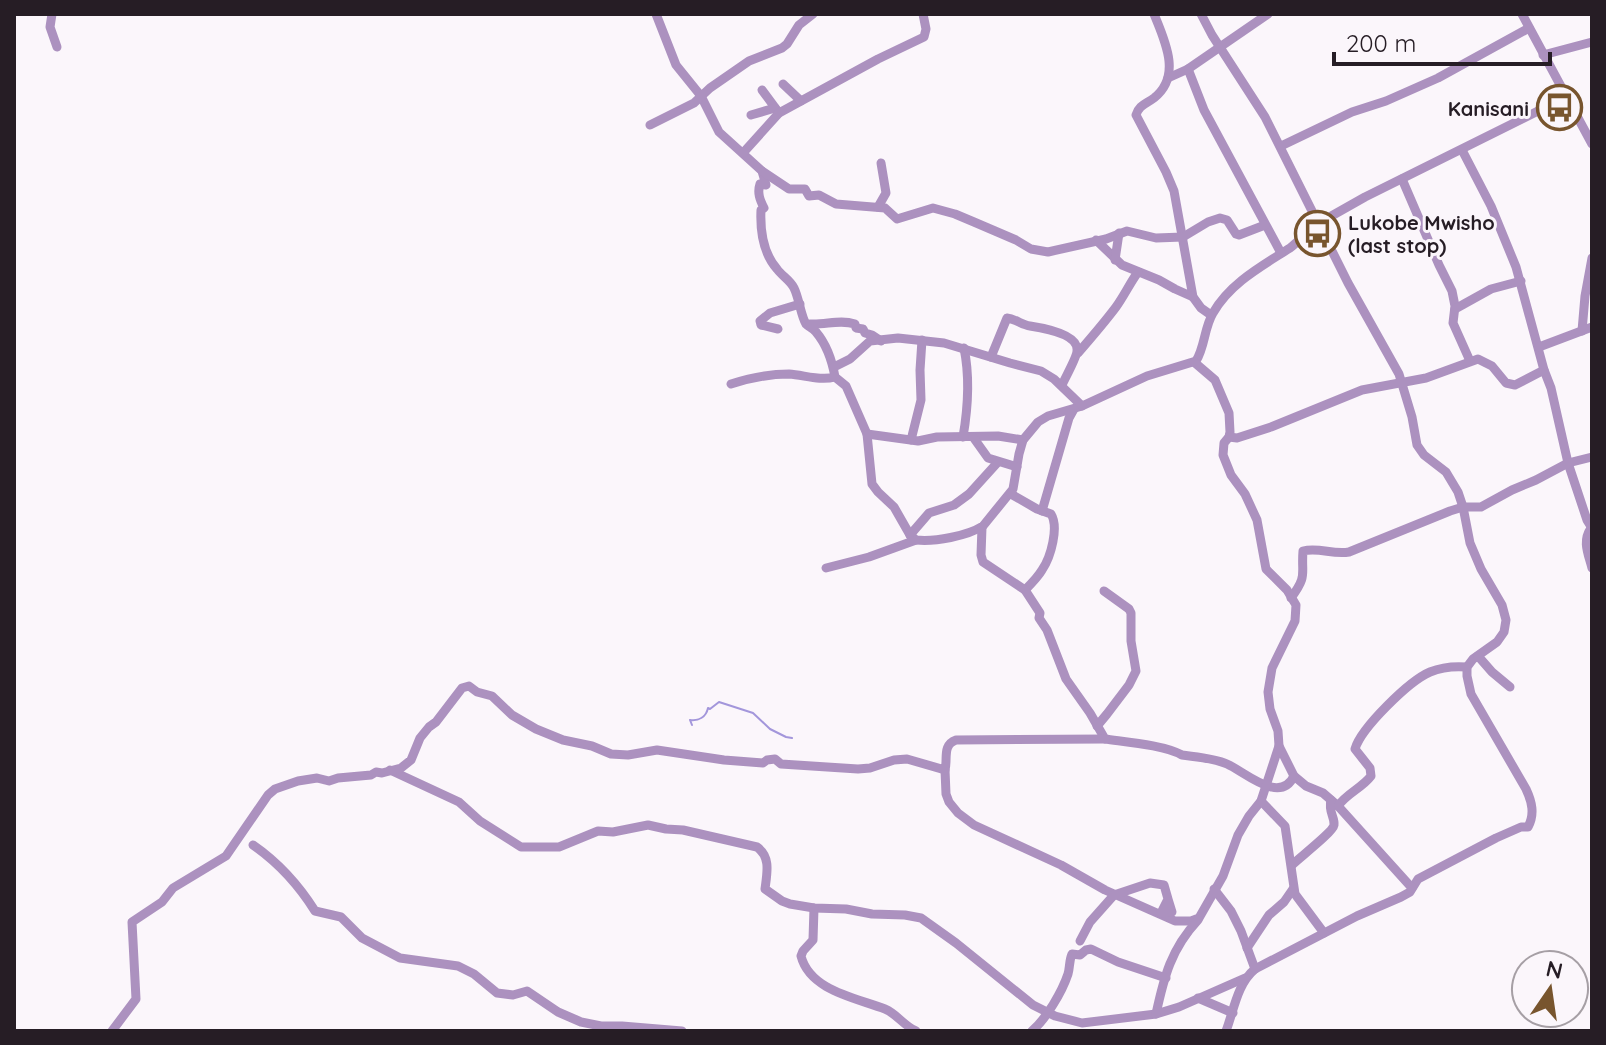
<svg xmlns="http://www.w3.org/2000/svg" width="1606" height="1045" font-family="Quicksand,sans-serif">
<rect width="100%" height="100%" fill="#fbf6fb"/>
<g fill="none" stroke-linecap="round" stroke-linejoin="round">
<path stroke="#a396db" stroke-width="2" d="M692 725 690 720C699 721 706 717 708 708L710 709 719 702 753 713 770 729 786 737 792 738"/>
<g stroke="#ac91bf" stroke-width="9">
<polyline points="52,14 50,27 57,47"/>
<path d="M656 14 676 65 701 96 719 132 762 171 766 185 760 184C757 193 760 200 764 208L761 210C760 231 763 253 777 269 782 276 790 280 794 288 799 298 801 316 806 324 809 327 813 328 816 332 827 345 832 360 835 377L846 386 867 434 872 484 878 492 894 507 910 535 916 540C935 542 967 536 983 526L1013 489 1019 454 1023 440 1038 422 1048 416 1082 406 1147 376 1196 361C1205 347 1204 328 1213 313 1230 283 1262 266 1290 248 1300 240 1309 231 1320 224"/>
<path d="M1154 14C1165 41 1182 76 1154 98 1146 104 1139 105 1136 115L1166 172 1174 191 1193 297 1201 308 1211 315"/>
<path d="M1201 14 1212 35 1265 117 1348 283 1399 374 1412 417 1417 445 1424 455 1446 472 1458 492 1463 507 1470 543 1481 569 1502 605 1506 620 1504 632 1497 642 1473 659 1467 667V676L1471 694 1526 789C1532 802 1535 814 1528 827H1521L1496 838 1418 879 1410 892 1401 897 1357 916 1255 969C1237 984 1234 1010 1226 1031"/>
<polyline points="1522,14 1592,144"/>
<polyline points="1543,55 1592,42"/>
<polyline points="1188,69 1204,110 1281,253"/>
<polyline points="1168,78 1188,69 1268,14"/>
<polyline points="783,84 801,101"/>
<polyline points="762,90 779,113"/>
<polyline points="751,115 775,108"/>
<polyline points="650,125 694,103 710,88 749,61 782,48 787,44 799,25 813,14"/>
<polyline points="1281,146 1352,112 1386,101 1438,78 1529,28"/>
<polyline points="1462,150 1491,206 1516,267 1544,370 1551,388 1568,463 1587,520 1592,528"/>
<polyline points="743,153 779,113 878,59 924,37 926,29 923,14"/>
<polyline points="762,171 789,189 805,189 809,196 819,195 836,204 885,208 897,219 933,208 955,214 974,222 1016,240 1031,249 1048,252 1106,239 1127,231 1156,238 1183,237 1208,222 1220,218 1227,220 1236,234 1239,235 1265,225"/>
<polyline points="1402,179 1439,265 1452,291 1455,306 1453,323 1470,361"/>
<polyline points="878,207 886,193 881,163"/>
<polyline points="1319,223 1365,197 1546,107 1560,103 1570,105"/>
<polyline points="1096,240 1122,265 1159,280 1175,289 1193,297"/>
<polyline points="1115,260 1119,233"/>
<polyline points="1455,309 1491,289 1521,281"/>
<path d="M810 324C826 325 840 319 855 324L856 328 863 329 865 333 872 335 881 341"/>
<polyline points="778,329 761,325 760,321 770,313 800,304"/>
<polyline points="1582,331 1585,296 1592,258"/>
<polyline points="1539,347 1592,327"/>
<path d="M1078 353C1091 338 1104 323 1116 307 1124 296 1130 283 1138 272"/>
<path d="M991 357 1007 318C1016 319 1022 325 1030 326 1043 328 1079 334 1077 351 1077 357 1065 378 1062 385"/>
<polyline points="1194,362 1215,380 1229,413 1230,432 1229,437 1224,443 1223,455 1231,475 1245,494 1257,520 1266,569 1287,590 1296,605 1295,621 1272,668 1268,692 1270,709 1278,731 1279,746 1294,776 1306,786 1323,793 1338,806 1412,888"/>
<polyline points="834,367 850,359 870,341 898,338 944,343 1010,363 1041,371 1054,379 1082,406"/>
<path d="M731 384C750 378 769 374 789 374 804 375 820 381 835 377"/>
<polyline points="867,434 918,441 937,437 998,436 1023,440"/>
<path d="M963 437C968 408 970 377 964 348"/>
<polyline points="973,437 988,458 1017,467"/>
<polyline points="1229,437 1237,438 1271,427 1362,390 1426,378 1478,359 1492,366 1506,383 1515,385 1544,370"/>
<polyline points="911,440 921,400 920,370 922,340"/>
<path d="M1011 494 1037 509 1051 514C1059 527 1051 557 1042 570 1038 577 1031 584 1025 590"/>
<polyline points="1042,511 1069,418 1074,409"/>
<path d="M982 527 981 555 983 562 1025 590 1040 613 1039 618 1047 630 1066 679 1090 713 1105 739C1126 742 1165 745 1182 755 1196 757 1214 758 1227 764 1245 772 1280 805 1294 776"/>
<path d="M1591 528C1582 541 1588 553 1592 568"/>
<polyline points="910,535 929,513 954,505 969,494 998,462"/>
<polyline points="826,568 869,557 916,540"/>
<path d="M1291 598C1308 575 1301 575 1303 551 1319 547 1333 555 1349 552L1450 511 1463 507H1481L1512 490 1536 480 1568 463 1592 457"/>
<polyline points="1478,656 1492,672 1510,687"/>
<polyline points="1097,726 1107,714 1129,685 1136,671 1131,641 1131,613 1129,609 1104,591"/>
<path d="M390 770 459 802 480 821 521 847H559L598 831 613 832 648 825 666 829 683 830 757 847C771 857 767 873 765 889L782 901 790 904 814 908 846 909 872 914 905 915 921 918 956 943 1033 1005 1055 1016 1082 1023 1156 1014 1179 1007 1245 978"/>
<polyline points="945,770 946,794 949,802 958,813 974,825 1061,865 1105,890 1175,921 1191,921 1199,918 1223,876 1238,835 1249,816 1261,801 1279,746"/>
<polyline points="1261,801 1285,826 1295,894 1324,933"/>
<path d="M1338 806C1347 793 1362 788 1371 776L1370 768 1355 749C1361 728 1409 681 1430 672 1442 667 1454 666 1467 667"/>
<path d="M253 845C279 863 298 884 315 911L341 917 362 938 400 958 458 966 474 974 497 993 513 995 527 991 558 1012 581 1022 601 1026H622L682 1031"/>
<path d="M1292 865C1299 858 1333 832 1334 825 1335 817 1328 812 1331 800"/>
<polyline points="1214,889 1231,911 1241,931 1255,969"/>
<path d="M814 908 813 940 803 951 801 956C810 991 857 998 885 1009 897 1014 904 1026 916 1031"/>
<polyline points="1080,941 1090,922 1114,895 1150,883 1164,885 1168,899 1161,913 1172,912 1168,899"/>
<polyline points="1247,948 1269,915 1284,902 1293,889"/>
<polyline points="1198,998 1233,1013"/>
<path d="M1156 1014C1164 977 1171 949 1198 920"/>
<path d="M112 1031 136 999 132 922 162 902 173 888 226 856 268 795 275 789 298 781 317 778 329 781 338 778 371 775 376 772 382 773 401 768 411 760 420 738 429 727 436 722 462 688 469 686 477 692 492 696 512 715 536 729 563 740 592 746 611 754 628 755 657 750 724 760 763 763 767 760 775 759 781 764 858 769 870 768 894 760 907 759 945 770C948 759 942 745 956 740L1105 739"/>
<path d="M1032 1031C1046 1019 1062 992 1068 974 1070 967 1069 961 1072 954L1080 955 1086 950 1091 949 1118 962 1166 978"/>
</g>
</g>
<defs>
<symbol id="bus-ring" viewBox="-11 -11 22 22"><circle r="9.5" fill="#fbf6fb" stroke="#78552e" stroke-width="1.5"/><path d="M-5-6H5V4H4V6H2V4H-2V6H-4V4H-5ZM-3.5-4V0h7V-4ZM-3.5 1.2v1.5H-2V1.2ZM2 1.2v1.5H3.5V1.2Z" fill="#78552e"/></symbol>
</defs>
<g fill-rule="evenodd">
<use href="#bus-ring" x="1534" y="82" width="51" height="51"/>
<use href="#bus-ring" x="1292" y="208" width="51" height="51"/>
</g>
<g text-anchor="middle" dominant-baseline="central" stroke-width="6" stroke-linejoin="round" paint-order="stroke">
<g font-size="20" font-weight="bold" fill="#261d25" stroke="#fbf6fb" text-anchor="end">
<text x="1529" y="108">Kanisani</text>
<text x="1348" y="222" text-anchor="start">Lukobe Mwisho<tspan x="1348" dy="23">(last stop)</tspan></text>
</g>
</g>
<rect width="1606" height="1045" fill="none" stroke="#261d25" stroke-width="32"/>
<g transform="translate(1550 989) rotate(13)"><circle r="38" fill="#fbf6fb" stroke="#a69fa5" stroke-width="2"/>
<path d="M0-6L14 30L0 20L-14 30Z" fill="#78552e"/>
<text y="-12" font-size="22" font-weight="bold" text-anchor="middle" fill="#261d25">N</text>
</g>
<path d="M1334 52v12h216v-12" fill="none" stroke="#261d25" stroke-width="4"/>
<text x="1346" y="52" font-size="24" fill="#261d25" stroke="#fbf6fb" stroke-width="6" paint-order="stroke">200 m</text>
</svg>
